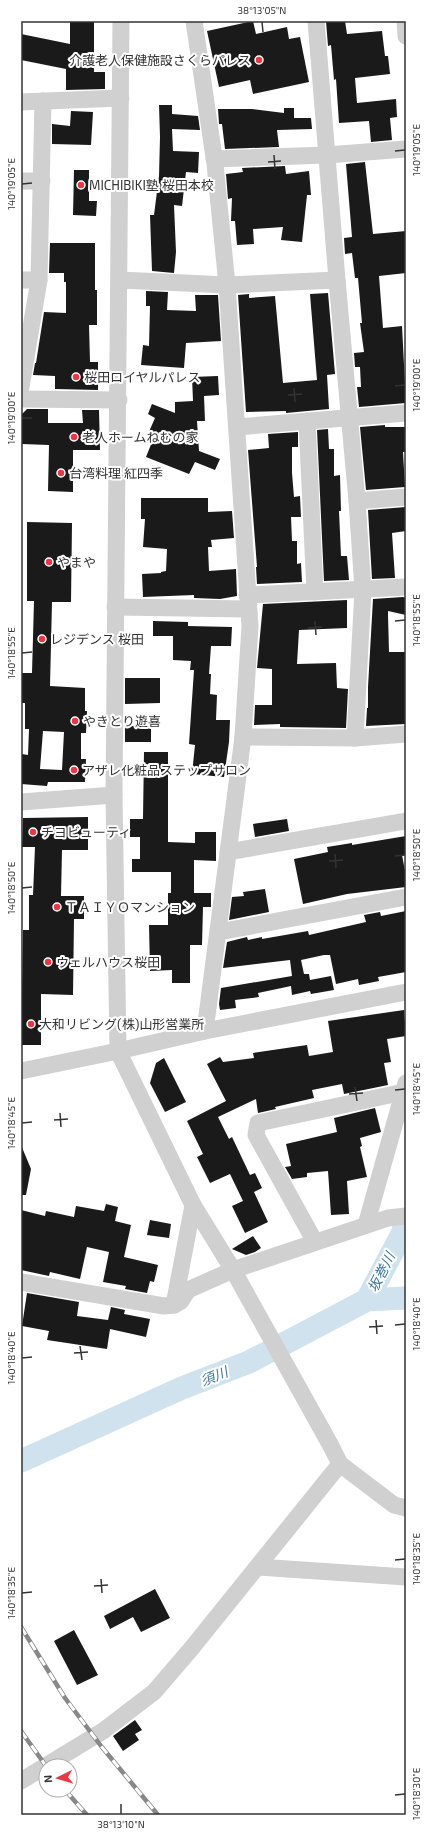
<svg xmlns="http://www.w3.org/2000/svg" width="427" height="1836" font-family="'Exo 2','Noto Sans JP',sans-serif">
<rect width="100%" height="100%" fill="#fff"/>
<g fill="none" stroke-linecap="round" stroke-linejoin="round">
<g stroke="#cfe2ee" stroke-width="23">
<polyline points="367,1300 402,1234 406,1222"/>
<polyline points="21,1461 182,1388 249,1362 367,1300 406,1298"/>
</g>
</g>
<g fill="#1a1a1a" fill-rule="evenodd">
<polygon points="94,21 94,72 105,72 105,89 66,90 66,69 21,60 21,34 70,44 70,22"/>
<polygon points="253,21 256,34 287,27 289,39 300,37 309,82 253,94 250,80 219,87 207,31"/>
<polygon points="326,21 345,21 347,34 382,31 385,56 388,56 390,74 355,78 357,103 396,99 397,117 390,118 392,140 371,142 369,121 339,123 336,79 334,80 331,45 328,46"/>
<polygon points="159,105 172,105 172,114 198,116 200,130 172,129 173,151 199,152 198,173 186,172 182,206 174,205 176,252 174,273 152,271 150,215 154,215 159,176 160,137"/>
<polygon points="284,108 294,108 294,118 311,118 312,129 277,130 279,147 225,149 222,124 219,124 218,109 252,109 284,113"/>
<polygon points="71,111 93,112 91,145 52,144 52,124 70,126"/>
<polygon points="365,162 373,234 406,231 406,244 405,244 406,273 379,276 383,328 402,326 406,403 359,407 357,387 361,387 360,367 355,367 354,353 364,352 360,323 362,323 358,278 355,278 352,253 345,254 344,238 352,237 346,164"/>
<polygon points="285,166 286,174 309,171 311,195 307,195 302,242 281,240 283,227 253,229 254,244 237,245 235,221 231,221 232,198 228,199 226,174 243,172 242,168"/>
<polygon points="74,170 89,170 89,201 97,201 96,216 73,215"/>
<polygon points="50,243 95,243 95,290 97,290 97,325 89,325 90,362 98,362 98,390 55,389 55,376 33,375 35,363 36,363 44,312 66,313 66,282 64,282 64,273 49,273"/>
<polygon points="146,291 168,292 167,310 196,311 195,295 218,295 221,341 186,343 184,368 141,365 143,345 149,346 150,306 146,306"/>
<polygon points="328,293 335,374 327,375 329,409 286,413 286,411 246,412 238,295 249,294 249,298 275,296 283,383 317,380 310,294"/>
<polygon points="218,376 219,395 204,396 205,421 197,421 199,451 220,459 215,470 195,462 189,474 146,457 154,437 148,434 155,418 148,414 152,404 175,413 175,402 193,401 192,377"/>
<polygon points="27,409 48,409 48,423 83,423 82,410 99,410 100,450 73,450 73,492 48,491 49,445 22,444 22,414"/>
<polygon points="385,425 385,427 406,427 406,452 403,452 405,487 366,490 360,427"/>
<polygon points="328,429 329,449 334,449 334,476 340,475 341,511 339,511 341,556 347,556 349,580 324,581 317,430"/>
<polygon points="298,432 298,447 292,447 292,473 294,497 300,496 301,517 291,517 292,541 297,541 297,564 301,563 302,582 257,584 256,567 257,567 248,450 269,448 268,434"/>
<polygon points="141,498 208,498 208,512 232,511 234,538 211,540 212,547 208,547 209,571 236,569 237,596 220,599 194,598 194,595 143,597 142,574 161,573 161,572 166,571 167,549 143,547 145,519 141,519"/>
<polygon points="406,507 406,531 392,533 395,578 372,579 368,510"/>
<path d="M27 522 72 523 71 602H52L50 686 85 688V711H87L86 733H81V759H86L85 782H48L47 786 21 784 22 754 28 755 29 729H25V703H22V673H32L34 601H27ZM43 731 64 732 62 770 40 769Z"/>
<polygon points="403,597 406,598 406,615 388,611 388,615 389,652 406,652 406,724 366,726 367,708 368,708 368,687 373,599"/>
<polygon points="347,600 347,628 299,630 297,664 336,663 337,688 348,689 346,728 280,727 280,724 254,725 255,705 272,705 272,669 257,668 263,604"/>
<polygon points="153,621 188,622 188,626 232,627 231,646 211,646 209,674 211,674 210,694 217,695 216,720 230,720 229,742 224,777 192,774 195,745 189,744 194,670 190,670 191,661 173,660 173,636 153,636"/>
<polygon points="125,678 160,678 160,703 125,704"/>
<rect x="125" y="726" width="26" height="16"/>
<polygon points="144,752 168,752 168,842 195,843 195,832 216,832 216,861 194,860 194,893 211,893 211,907 203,907 202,945 190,945 190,983 172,983 172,970 150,971 149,925 168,925 168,893 171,893 171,872 132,872 132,859 140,859 140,837 130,837 130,819 143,819"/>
<polygon points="88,817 88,850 62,850 61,896 84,896 84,919 74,919 73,995 41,994 41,1045 21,1045 23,930 29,930 29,895 33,895 35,847 22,847 23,818"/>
<polygon points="287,819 289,831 255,837 253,824"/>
<polygon points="406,836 406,855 402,855 406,876 406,887 347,894 303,904 294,859 328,852 327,847 352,843 352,845"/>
<polygon points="265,889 269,912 229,920 232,897 244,896 243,892"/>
<polygon points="406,911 406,972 378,977 379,981 359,985 358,979 336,984 330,955 324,955 301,960 304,974 309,974 310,980 331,976 334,990 311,994 310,991 292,995 291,986 258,993 259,997 235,1000 236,1008 220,1010 219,1004 221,988 292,976 290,960 223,968 227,942 247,937 248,940 262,937 262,939 308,931 309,935 366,922 364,915 380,912 381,916"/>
<polygon points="404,1010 406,1036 387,1039 391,1062 384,1063 388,1085 344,1094 342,1084 312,1090 314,1098 275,1107 276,1109 258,1113 256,1099 218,1117 229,1139 232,1137 250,1175 255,1173 262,1188 254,1192 268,1222 245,1233 232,1206 243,1201 230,1174 210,1183 197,1157 203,1154 187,1121 226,1101 207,1064 220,1057 223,1062 254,1058 253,1053 307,1045 309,1056 333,1052 328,1021"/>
<polygon points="164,1058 186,1102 165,1112 150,1083 156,1063"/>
<polygon points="375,1108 381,1132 360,1138 362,1146 360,1147 367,1177 347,1181 349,1214 331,1215 328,1171 307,1173 307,1177 292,1179 285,1167 291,1166 286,1144 337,1132 334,1118"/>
<polygon points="21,1145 31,1169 26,1195 21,1195"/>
<polygon points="106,1204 118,1207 115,1221 131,1225 124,1257 158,1265 154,1282 150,1281 147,1293 125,1289 126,1286 103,1282 109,1252 87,1247 80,1279 50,1272 49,1276 21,1270 21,1210 45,1216 46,1211 74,1217 76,1206 104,1211"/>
<polygon points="150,1220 171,1224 169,1238 147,1235"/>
<polygon points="253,1236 261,1248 255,1252 246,1255 232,1249"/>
<polygon points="27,1293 79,1302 77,1316 108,1320 111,1307 125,1310 124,1314 150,1319 146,1337 110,1329 107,1349 47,1340 49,1331 22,1326"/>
<polygon points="155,1589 170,1618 141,1632 133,1617 110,1629 104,1616"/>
<polygon points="74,1630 98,1675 77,1685 54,1641"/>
<polygon points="135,1720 142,1730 135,1734 139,1740 123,1751 113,1736"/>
</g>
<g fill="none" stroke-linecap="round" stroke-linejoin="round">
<g stroke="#d0d0d0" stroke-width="17">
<polyline points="121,21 114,795 118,1051 193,1205 233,1270 331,1446 340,1464 394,1505 406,1508"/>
<polyline points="194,21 215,164 227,285 250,626 243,737 205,1031"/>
<polyline points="316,21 337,280 357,501 363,590 355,738"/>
<polyline points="405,21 406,36"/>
<polyline points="21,102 121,98"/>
<polyline points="214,159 327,155 406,149"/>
<polyline points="21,181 42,181"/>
<polyline points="21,280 39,280"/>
<polyline points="120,280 227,285 337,280"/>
<polyline points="21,387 39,280 43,101"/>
<polyline points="21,399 119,400"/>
<polyline points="307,421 315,592"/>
<polyline points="237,427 406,413"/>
<polyline points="357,501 406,497"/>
<polyline points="247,595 406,587"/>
<polyline points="115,607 248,609"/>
<polyline points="243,737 355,738 406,734"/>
<polyline points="21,802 114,795"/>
<polyline points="228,852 406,821"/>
<polyline points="219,932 406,897"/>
<polyline points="21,1071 118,1051 205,1031 406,992"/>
<polyline points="366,1225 406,1083"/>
<polyline points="315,1242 256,1135 258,1123 404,1092"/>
<polyline points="21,1282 164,1306 174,1305 181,1301 188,1290 233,1270 388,1218 406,1216"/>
<polyline points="174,1305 193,1205"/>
<polyline points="258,1567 406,1577"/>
<polyline points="21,1781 103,1731 154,1692 191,1649 340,1464"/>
</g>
<defs>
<g id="rail">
<polyline points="21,1627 65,1698 101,1746 158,1815"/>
<polyline points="21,1731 46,1766"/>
<polyline points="65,1790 87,1815"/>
</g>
</defs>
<use href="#rail" stroke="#888" stroke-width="4.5"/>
<use href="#rail" stroke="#fff" stroke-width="3" stroke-dasharray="9" stroke-linecap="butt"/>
</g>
<path fill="none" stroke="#333" stroke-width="1.5" d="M262 22 263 32M395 151 405 150M274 155 275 169M268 162 281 161M22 184 32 183M395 386 405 385M294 388 295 402M288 395 302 394M22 418H32M315 621 316 635M395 621 405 620M308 628 322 627M22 653 32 652M335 854 336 868M395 856 405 855M329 861 343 860M22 888 32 887M355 1087 357 1101M395 1090 405 1089M349 1094 363 1093M60 1113 61 1127M54 1120 68 1119M22 1123 32 1122M376 1320 377 1334M395 1325 405 1324M369 1327 383 1326M80 1346 82 1360M74 1353 88 1352M22 1358 32 1357M395 1560 405 1559M101 1579 102 1593M94 1586 108 1585M22 1593 32 1592M395 1795 405 1794M121 1804V1814"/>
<g fill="#e63946" stroke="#fff" stroke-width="1.5">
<circle cx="259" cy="60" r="4"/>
<circle cx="81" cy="185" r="4"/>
<circle cx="76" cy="377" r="4"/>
<circle cx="74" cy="437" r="4"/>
<circle cx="61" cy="473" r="4"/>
<circle cx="49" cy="562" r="4"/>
<circle cx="42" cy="639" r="4"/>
<circle cx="75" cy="721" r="4"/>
<circle cx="74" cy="770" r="4"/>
<circle cx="33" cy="832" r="4"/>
<circle cx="57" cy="907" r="4"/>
<circle cx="48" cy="962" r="4"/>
<circle cx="31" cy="1024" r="4"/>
</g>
<g text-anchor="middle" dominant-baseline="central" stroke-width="4" stroke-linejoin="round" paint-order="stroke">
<g font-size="13" fill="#333" stroke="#fff" text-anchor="start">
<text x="251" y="60" text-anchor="end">介護老人保健施設さくらパレス</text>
<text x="89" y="185">MICHIBIKI塾 桜田本校</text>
<text x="84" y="377">桜田ロイヤルパレス</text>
<text x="82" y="437">老人ホームねむの家</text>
<text x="69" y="473">台湾料理 紅四季</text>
<text x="57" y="562">やまや</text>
<text x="50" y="639">レジデンス 桜田</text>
<text x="83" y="721">やきとり遊喜</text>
<text x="82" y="770">アザレ化粧品ステップサロン</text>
<text x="41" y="832">チヨビューティ</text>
<text x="65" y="907">ＴＡＩＹＯマンション</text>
<text x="56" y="962">ウェルハウス桜田</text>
<text x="39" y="1024">大和リビング(株)山形営業所</text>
</g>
<g font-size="14" font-style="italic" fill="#3f7597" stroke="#fff">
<text transform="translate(381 1272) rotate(-63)">坂巻川</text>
<text transform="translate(214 1376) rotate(-22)">須川</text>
</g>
</g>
<rect width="427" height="1836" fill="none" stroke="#ffffff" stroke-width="44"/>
<g transform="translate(58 1778) rotate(265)"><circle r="19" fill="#ffffff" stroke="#adadad"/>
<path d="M0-3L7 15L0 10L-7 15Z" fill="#e63946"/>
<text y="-6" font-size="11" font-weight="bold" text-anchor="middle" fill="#333333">N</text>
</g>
<rect x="22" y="22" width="383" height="1792" fill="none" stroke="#333" stroke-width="1.5"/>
<g font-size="10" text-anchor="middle" fill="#333">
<text x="262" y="14">38°13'05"N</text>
<text transform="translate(416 150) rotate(-90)" y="4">140°19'05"E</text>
<text transform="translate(11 184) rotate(-90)" y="4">140°19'05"E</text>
<text transform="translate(416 385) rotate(-90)" y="4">140°19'00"E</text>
<text transform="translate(11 418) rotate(-90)" y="4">140°19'00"E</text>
<text transform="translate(416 620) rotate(-90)" y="4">140°18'55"E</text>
<text transform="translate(11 653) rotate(-90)" y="4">140°18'55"E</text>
<text transform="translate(416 855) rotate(-90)" y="4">140°18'50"E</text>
<text transform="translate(11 888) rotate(-90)" y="4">140°18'50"E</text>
<text transform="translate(416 1089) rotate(-90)" y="4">140°18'45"E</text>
<text transform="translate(11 1123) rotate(-90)" y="4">140°18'45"E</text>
<text transform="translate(416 1324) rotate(-90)" y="4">140°18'40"E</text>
<text transform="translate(11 1358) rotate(-90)" y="4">140°18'40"E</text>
<text transform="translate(416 1559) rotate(-90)" y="4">140°18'35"E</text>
<text transform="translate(11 1593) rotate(-90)" y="4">140°18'35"E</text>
<text transform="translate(416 1794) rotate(-90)" y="4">140°18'30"E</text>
<text x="121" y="1828">38°13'10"N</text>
</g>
</svg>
